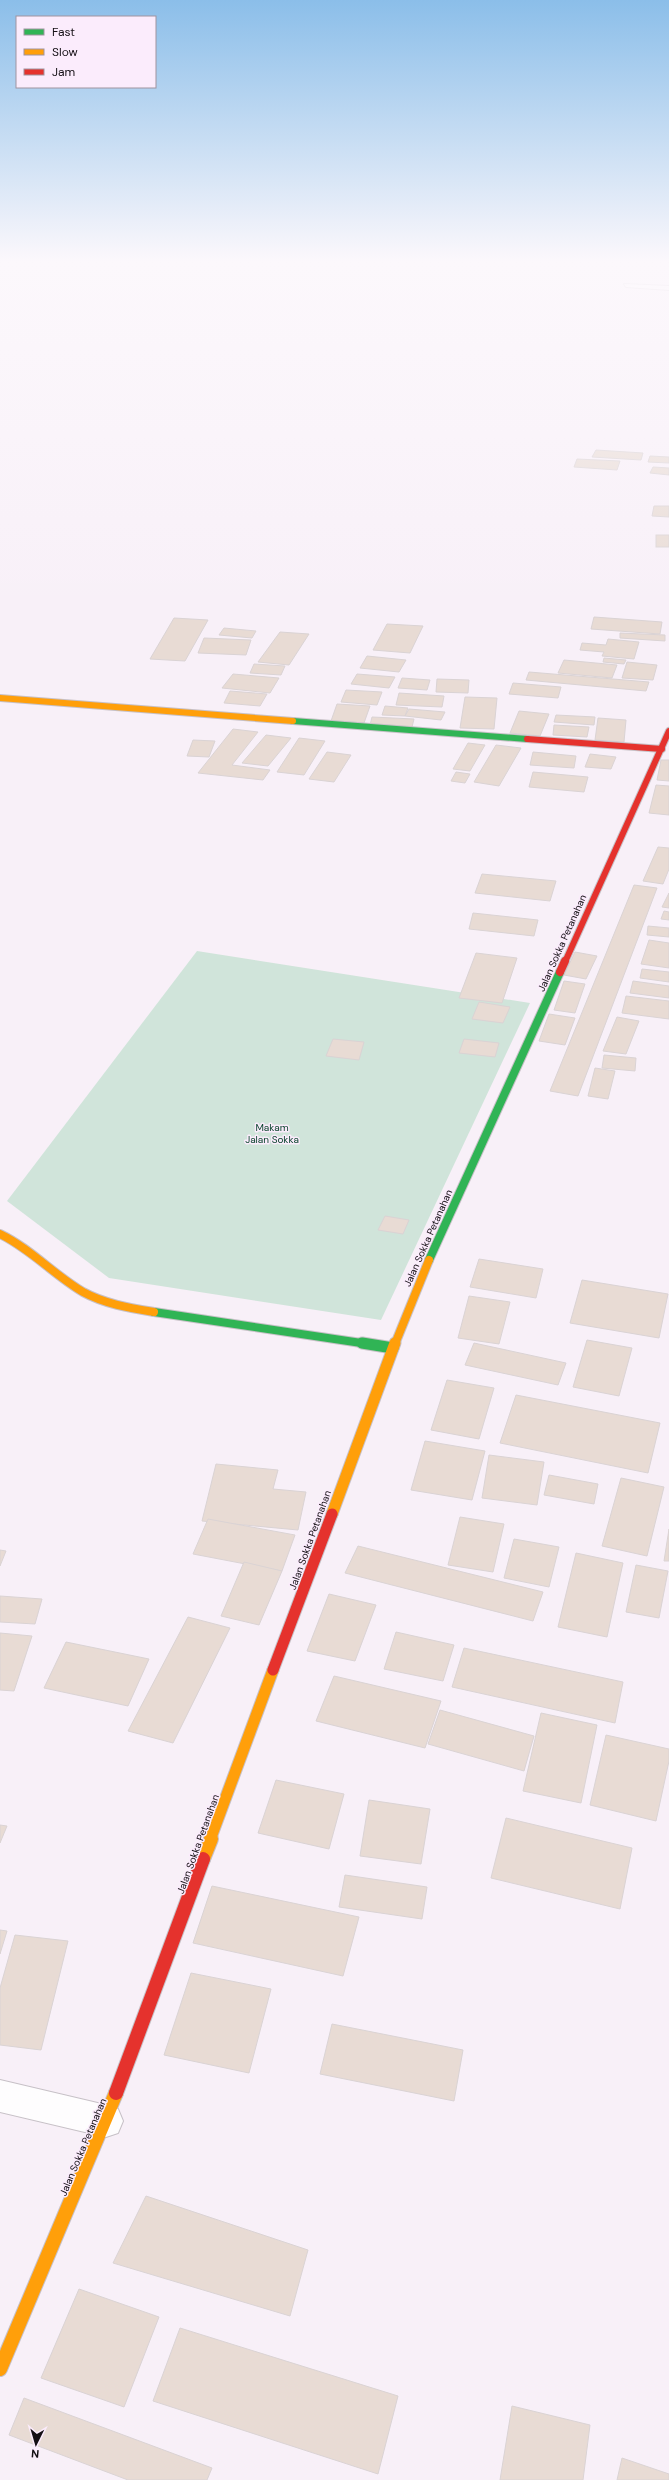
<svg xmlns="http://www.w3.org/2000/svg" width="669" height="2480" font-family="'DM Sans',sans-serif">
<rect width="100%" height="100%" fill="#f8f0f8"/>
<polygon fill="#d0e4da" points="197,951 530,1003 381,1320 109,1278 7,1201"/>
<g fill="#e8dbd4" stroke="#dad3d4">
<polygon points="596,450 643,453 641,460 592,457"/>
<polygon points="650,456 669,457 669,463 648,462"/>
<polygon points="577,459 620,461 617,470 574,467"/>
<polygon points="653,467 669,468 669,475 650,473"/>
<polygon points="654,506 669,506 669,517 652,516"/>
<rect x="656" y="535" width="13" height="12"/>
<polygon points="594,617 662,622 660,634 591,629"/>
<polygon points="174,618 208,620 185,661 150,659"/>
<polygon points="387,624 423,626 410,653 373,650"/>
<polygon points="224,628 256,631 252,638 219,635"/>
<polygon points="280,632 309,634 289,665 258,662"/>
<polygon points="620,633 665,635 665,641 620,638"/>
<polygon points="204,638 251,640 246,655 198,653"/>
<polygon points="608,639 639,642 634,659 602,656 604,652 580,650 582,643 606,645"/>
<polygon points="367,656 406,660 399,672 360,668"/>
<polygon points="604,658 626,660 624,664 603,662"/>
<polygon points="564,660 617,665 612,678 558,673"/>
<polygon points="627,662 657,665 653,680 622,678"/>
<polygon points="254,664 285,666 281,675 250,673"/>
<polygon points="529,672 649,682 646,691 526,680"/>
<polygon points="233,674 279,678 270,693 222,688"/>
<polygon points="357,674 395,677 389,688 351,684"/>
<polygon points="402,678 430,680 427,690 398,688"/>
<polygon points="437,679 469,680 468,693 436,692"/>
<polygon points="513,683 561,687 558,698 509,694"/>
<polygon points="346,690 382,692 377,705 341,702"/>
<polygon points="230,691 267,694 260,706 224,703"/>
<polygon points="399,693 444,696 442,707 396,705"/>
<polygon points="465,697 497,698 494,729 460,728"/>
<polygon points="337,704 370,706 364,723 331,721"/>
<polygon points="385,706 408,708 405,716 382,715"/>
<polygon points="409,709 445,712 441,720 405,716"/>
<polygon points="519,711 549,714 540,736 510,733"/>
<polygon points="556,715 595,717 594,725 554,722"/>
<polygon points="372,717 414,719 412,727 370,725"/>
<polygon points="598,718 626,720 624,742 595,740"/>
<polygon points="554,725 589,727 587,737 553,735"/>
<polygon points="233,729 258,732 232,765 270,770 263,780 198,773"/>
<polygon points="266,735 291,738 268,766 242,763"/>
<polygon points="299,738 325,741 304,775 277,772"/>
<polygon points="193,740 215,741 209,757 187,756"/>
<polygon points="468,743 485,745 470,771 453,769"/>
<polygon points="496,745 521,748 499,786 474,782"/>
<polygon points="327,752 351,755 334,782 309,779"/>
<polygon points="533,752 576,756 574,768 530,765"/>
<polygon points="590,754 616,757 611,769 585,767"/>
<polygon points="661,760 669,760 669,781 657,780"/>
<polygon points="456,772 470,774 465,783 451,781"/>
<polygon points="533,772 588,777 584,792 529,787"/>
<polygon points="656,785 669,786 669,815 649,813"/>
<polygon points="658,847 669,848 669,869 663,884 643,881"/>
<polygon points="482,874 556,881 550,901 475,893"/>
<polygon points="634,885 657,888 578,1096 550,1091"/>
<polygon points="669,893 669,908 662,907"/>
<polygon points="664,911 669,912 669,920 661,919"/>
<polygon points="473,913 538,920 534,936 469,929"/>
<polygon points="648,926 669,928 669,937 647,935"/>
<polygon points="649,940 669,943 669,968 641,964"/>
<polygon points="575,952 597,956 586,979 564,975"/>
<polygon points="476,953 517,958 502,1003 459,998"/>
<polygon points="642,969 669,972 669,982 640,978"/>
<polygon points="564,981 585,984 575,1013 554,1010"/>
<polygon points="633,981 669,986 669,998 630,993"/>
<polygon points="626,996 669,1001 669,1019 622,1013"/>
<polygon points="479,1002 510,1007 503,1023 472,1019"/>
<polygon points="549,1014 575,1018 565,1045 539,1041"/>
<polygon points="617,1017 639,1021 626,1054 603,1051"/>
<polygon points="333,1039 364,1042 359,1060 326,1056"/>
<polygon points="464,1039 499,1043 495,1057 459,1053"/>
<polygon points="604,1055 636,1058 635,1071 602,1068"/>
<polygon points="595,1068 615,1071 608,1099 588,1096"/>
<polygon points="385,1216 409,1220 403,1234 378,1230"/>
<polygon points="479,1259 543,1269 536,1298 470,1287"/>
<polygon points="582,1280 668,1294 659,1338 570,1323"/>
<polygon points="469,1296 510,1302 499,1344 458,1338"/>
<polygon points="587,1340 632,1348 619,1396 573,1387"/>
<polygon points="474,1343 566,1363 558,1385 465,1365"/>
<polygon points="447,1380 494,1388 479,1439 431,1430"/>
<polygon points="516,1395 660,1423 648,1473 500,1443"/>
<polygon points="425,1441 485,1451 472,1500 411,1490"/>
<polygon points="489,1455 544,1462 537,1505 482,1498"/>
<polygon points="216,1464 278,1470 273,1489 306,1492 298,1530 202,1521"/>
<polygon points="549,1475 598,1484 594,1504 544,1495"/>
<polygon points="621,1478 664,1487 647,1556 602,1546"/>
<polygon points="460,1517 504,1524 493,1572 448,1565"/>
<polygon points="208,1519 295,1535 282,1571 193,1554"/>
<polygon points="669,1529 669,1561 664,1561"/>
<polygon points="514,1539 559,1547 549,1587 504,1578"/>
<polygon points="358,1546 543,1592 533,1621 345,1573"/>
<polygon points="0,1550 6,1551 0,1566"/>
<polygon points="576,1553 623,1563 607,1637 558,1627"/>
<polygon points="244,1562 282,1571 259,1625 221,1616"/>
<polygon points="636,1565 668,1571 659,1618 626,1612"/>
<polygon points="329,1594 376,1605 355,1661 307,1651"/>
<polygon points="0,1596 42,1599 35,1624 0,1622"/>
<polygon points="188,1617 230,1628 173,1743 128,1731"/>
<polygon points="396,1632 454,1645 443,1681 384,1669"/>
<polygon points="0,1633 32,1636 14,1691 0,1690"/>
<polygon points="66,1642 149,1659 128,1706 44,1688"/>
<polygon points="464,1648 623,1682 615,1723 452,1687"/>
<polygon points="334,1676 441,1701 425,1748 316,1721"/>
<polygon points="440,1710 534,1736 524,1771 428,1744"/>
<polygon points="541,1713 597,1725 581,1803 523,1791"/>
<polygon points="606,1735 669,1749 669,1761 656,1821 590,1805"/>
<polygon points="276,1780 344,1794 329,1849 258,1833"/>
<polygon points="369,1800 430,1809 421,1864 360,1856"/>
<polygon points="506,1818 632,1848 620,1909 491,1878"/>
<polygon points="0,1825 7,1826 0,1843"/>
<polygon points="345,1875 427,1887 422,1919 339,1907"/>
<polygon points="212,1886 359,1917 343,1976 193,1943"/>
<polygon points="0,1930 7,1931 0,1954"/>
<polygon points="15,1935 68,1941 41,2050 0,2045 0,1988"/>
<polygon points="191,1973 271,1989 249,2073 164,2055"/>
<polygon points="332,2024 463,2050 454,2101 320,2074"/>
<polygon points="146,2196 308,2250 290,2316 113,2263"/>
<polygon points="79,2289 159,2317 124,2407 41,2378"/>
<polygon points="180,2328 398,2396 378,2474 153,2401"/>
<polygon points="24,2398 212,2468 207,2480 128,2480 9,2435"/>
<polygon points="512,2406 590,2425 583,2480 500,2480"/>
<polygon points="622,2458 669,2474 669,2480 617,2480"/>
</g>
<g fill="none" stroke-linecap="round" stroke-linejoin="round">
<defs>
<polygon id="lane" points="624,284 669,286 669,290 626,287"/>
<polygon id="street" points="0,2080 106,2105 118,2109 123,2121 118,2133 106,2137 0,2112"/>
<polyline id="fast-far2" points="293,721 527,739"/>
<g id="fast-far1">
<polyline points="429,1260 560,972"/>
<polyline points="154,1312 368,1344"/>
</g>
<polyline id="fast" points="362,1343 393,1348"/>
<polyline id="slow-far3" points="0,698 293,721"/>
<g id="slow-far2">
<path d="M0 1234C31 1249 54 1275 83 1292 105 1304 130 1308 154 1312"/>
<polyline points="395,1344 429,1260"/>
</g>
<g id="slow-far1">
<polyline points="332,1514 395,1343"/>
<polyline points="210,1840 273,1670"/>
</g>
<g id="slow">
<polyline points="203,1859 211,1839"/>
<polyline points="0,2369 116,2093"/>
</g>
<g id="jam-far3">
<polyline points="527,739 662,749"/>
<polyline points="565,962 669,731"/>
</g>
<polyline id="jam-far2" points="560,972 565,961"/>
<polyline id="jam-far1" points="273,1670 332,1514"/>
<polyline id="jam" points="116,2093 203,1859"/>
</defs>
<use href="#lane" stroke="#c7c1c7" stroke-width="2"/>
<use href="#street" stroke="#c7c1c7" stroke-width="2"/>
<use href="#fast-far2" stroke="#c7c1c7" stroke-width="8"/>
<use href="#fast-far1" stroke="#c7c1c7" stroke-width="10"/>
<use href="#fast" stroke="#c7c1c7" stroke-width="13"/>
<use href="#slow-far3" stroke="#c7c1c7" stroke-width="8"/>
<use href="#slow-far2" stroke="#c7c1c7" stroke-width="10"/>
<use href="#slow-far1" stroke="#c7c1c7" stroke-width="13"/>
<use href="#slow" stroke="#c7c1c7" stroke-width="16"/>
<use href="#jam-far3" stroke="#c7c1c7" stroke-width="8"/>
<use href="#jam-far2" stroke="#c7c1c7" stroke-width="10"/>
<use href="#jam-far1" stroke="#c7c1c7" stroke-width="13"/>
<use href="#jam" stroke="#c7c1c7" stroke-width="16"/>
<use href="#lane" fill="#fefdfe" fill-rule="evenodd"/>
<use href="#street" fill="#fefdfe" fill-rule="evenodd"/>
<use href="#fast-far2" stroke="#30b455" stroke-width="6"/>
<use href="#fast-far1" stroke="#30b455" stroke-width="8"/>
<use href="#fast" stroke="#30b455" stroke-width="11"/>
<use href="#slow-far3" stroke="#ff9f0a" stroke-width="6"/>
<use href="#slow-far2" stroke="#ff9f0a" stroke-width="8"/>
<use href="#slow-far1" stroke="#ff9f0a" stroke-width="11"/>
<use href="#slow" stroke="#ff9f0a" stroke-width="14"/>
<use href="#jam-far3" stroke="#e5322d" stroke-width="6"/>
<use href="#jam-far2" stroke="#e5322d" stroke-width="8"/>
<use href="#jam-far1" stroke="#e5322d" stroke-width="11"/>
<use href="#jam" stroke="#e5322d" stroke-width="14"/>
</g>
<linearGradient id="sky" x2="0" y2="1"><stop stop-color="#8bbee9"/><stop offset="0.43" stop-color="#fcf8fc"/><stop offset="1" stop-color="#fcf8fc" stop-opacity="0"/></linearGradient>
<rect width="669" height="608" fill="url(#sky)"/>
<g text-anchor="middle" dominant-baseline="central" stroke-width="3" stroke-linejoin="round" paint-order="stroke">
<g font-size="10" fill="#140f14" stroke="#fbecfc">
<text transform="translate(562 943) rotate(-66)">Jalan Sokka Petanahan</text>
<text transform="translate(428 1238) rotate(-66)">Jalan Sokka Petanahan</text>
<text transform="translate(310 1540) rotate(-70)">Jalan Sokka Petanahan</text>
<text transform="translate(198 1844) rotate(-70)">Jalan Sokka Petanahan</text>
<text transform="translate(83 2147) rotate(-67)">Jalan Sokka Petanahan</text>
</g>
<g font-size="10" fill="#07422a" stroke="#fbecfc">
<text x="272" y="1127">Makam<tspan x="272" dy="12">Jalan Sokka</tspan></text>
</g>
</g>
<rect x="16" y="16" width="140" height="72" fill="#fbecfc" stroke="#9f949f"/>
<rect x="24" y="29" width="20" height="6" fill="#30b455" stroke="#9f949f"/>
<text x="52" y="36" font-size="12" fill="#140f14">Fast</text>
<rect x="24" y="49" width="20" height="6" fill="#ff9f0a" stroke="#9f949f"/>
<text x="52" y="56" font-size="12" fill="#140f14">Slow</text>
<rect x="24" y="69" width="20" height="6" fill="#e5322d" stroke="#9f949f"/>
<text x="52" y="76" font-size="12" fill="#140f14">Jam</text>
<g transform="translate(36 2444) rotate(185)" stroke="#fbecfc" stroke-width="3" paint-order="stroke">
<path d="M0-3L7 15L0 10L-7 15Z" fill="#140f14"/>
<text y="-6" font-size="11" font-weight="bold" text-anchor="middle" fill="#140f14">N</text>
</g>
</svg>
